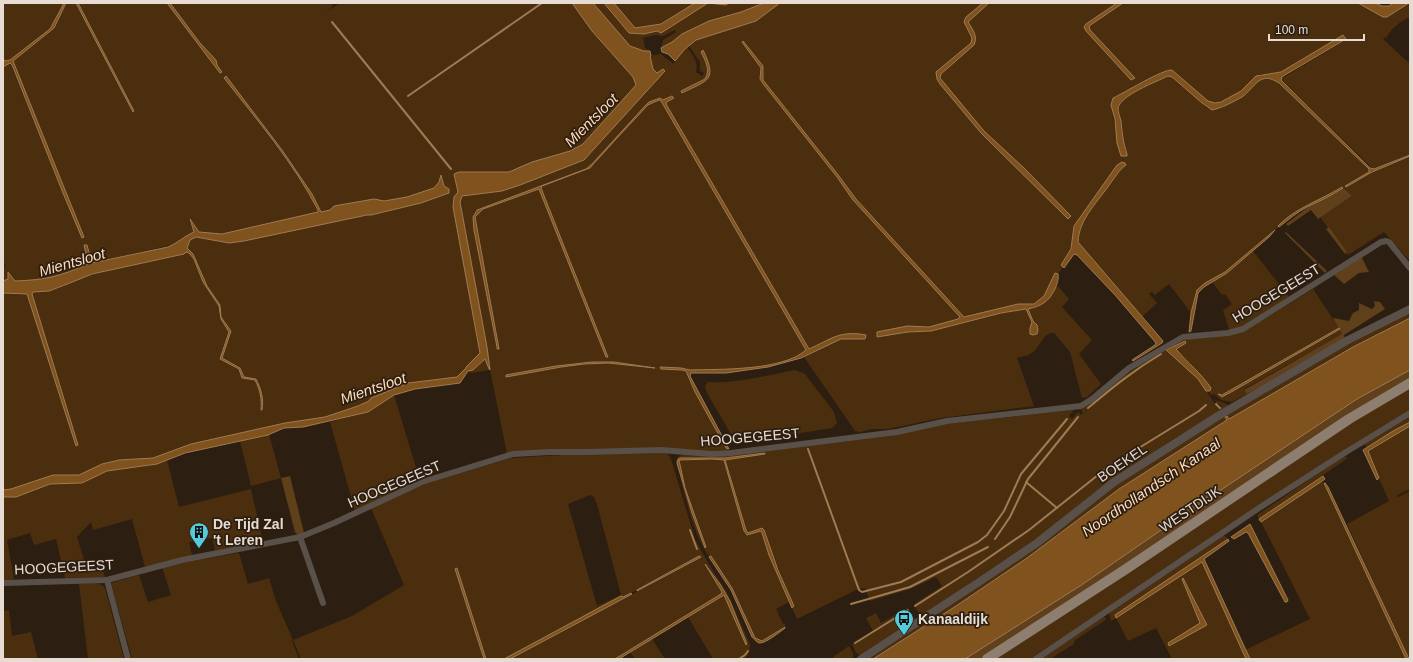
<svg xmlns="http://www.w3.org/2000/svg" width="1413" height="662" font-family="Helvetica,sans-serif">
<rect width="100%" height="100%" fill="#2c1e10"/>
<g fill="#4b2e0e" fill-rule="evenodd">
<polygon points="3,3 63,3 63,5 50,29 36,41 7,62 3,58"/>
<path d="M65 3H76L133 112 134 111 78 3H167L222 72 217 65 216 60 200 43 170 3H334L331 8 325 13 338 4V3H572L592 31 633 77 636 85 583 144C579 147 574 148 570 151L532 162 509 172H459L454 174 458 192 454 197 453 207 480 354 457 377 408 383 371 398 369 401 358 406 325 417 285 423 191 444 153 458 119 460 102 464 79 475 69 476 11 489 3 490V293H27L76 446 78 445 32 294 33 292 49 291 70 283 92 274 184 254 186 252 189 253 194 259 203 282 219 306 221 319 229 332 220 359 239 369 242 378 255 380C260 388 262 399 261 409L263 402 256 379 244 377 240 367 222 358 231 331 221 317 220 305 207 286 198 264 189 250 187 248 190 240 196 237 201 238 319 225 367 215H371L421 203 449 193V191L444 186 442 180 434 188 407 197 384 201 374 199 334 206 330 210 321 212 312 194 282 150 225 76 224 78C257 121 292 163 318 210V213L222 234 199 232 189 220 194 232 182 238 175 244 92 263 87 245H85L88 264 64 275 39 280 15 281 9 272 8 280 3 281V265L6 267 3 261V67L10 63 63 193 84 237 13 61 54 28 65 5Z"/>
<polygon points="593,3 604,3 629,33 644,34 657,31 661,32 708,3 726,5 729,3 764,3 741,12 709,21 682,34 672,42 661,48 663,40 676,32 675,30 663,36 656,35 643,38 645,48 649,51 639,50 630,46"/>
<polygon points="614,3 695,3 661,24 635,28"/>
<path d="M780 3H1358L1383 17H1387L1410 3V17C1399 22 1392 28 1386 38L1385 37 1383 39 1410 64V155L1373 169 1281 79 1346 40 1343 35 1281 72 1274 74H1260C1248 85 1225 108 1208 101L1172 70H1169L1138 84 1113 98 1112 110 1122 156H1126L1127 154C1122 139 1122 124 1118 109 1119 105 1121 101 1125 98 1131 93 1163 77 1170 76L1207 108 1215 109 1242 96 1258 81 1266 79 1276 81 1369 169V172L1346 185V187L1372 172 1410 156V261L1384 232 1348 255 1320 217 1351 197 1342 187C1321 200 1295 208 1278 226L1279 227 1225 272 1205 283 1197 290 1191 313 1169 284 1155 295 1152 292 1149 294 1157 303 1142 317 1078 242C1079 218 1099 201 1112 181 1117 175 1118 170 1125 165L1118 163 1074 226 1071 249 1061 265 1063 267 1058 274 1057 273 1044 296 1034 304 964 317 856 199 836 172 763 80 764 69 758 63 762 69 760 79 764 85 837 177 853 200 960 317 958 319 929 327 907 326 877 332V337L909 332H924L1001 313 1027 309 1032 323V326L1038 330 1035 323 1033 322 1028 309 1052 296 1057 285 1069 299 1062 307 1092 340 1079 354 1101 384 1087 397 1082 398 1070 352 1054 333C1043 332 1041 346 1033 352 1029 356 1023 356 1017 358L1034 406 941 418 888 429H872L860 432 855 431 804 357 841 339H865L866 335 828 339 809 349 666 104 674 98 672 96 663 100 660 98 644 107 618 135 649 105 659 100 661 101 806 350C779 371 723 369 690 370L661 369 682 370 686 371 695 392 726 448 729 449 728 450 692 452 507 454 490 370 471 373 468 371 473 370 485 359 488 369H490L460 202 462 196 502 191 520 185 584 160 664 71 663 69 658 73 653 69 650 56 661 54 664 57 670 61 673 64 687 47C693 55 699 63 696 72L702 76 704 73 700 71V62L689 46 696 40 756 21ZM612 142 594 165 587 170 541 186V188L608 357H606L539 189 483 209 475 217 499 349H497L474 230V212L480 208 586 169 592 164ZM592 362H614L655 368C639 368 622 363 606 363 572 363 539 371 506 377V375L556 366Z"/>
<polygon points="1253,251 1289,297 1241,327 1232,331 1229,329 1223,310 1232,304 1225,294 1222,295 1212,282 1227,273"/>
<path d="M1313 289 1339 328 1222 395 1218 394 1220 396 1232 391 1340 329 1343 334 1244 389 1247 394 1232 402 1221 400 1214 394 1211 395 1210 393 1211 388C1202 373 1188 362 1176 348L1186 343 1166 351 1198 379 1218 408 1222 406 1220 404H1217L1215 400 1227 404 1228 406 1172 440 1092 494 1047 532 924 614 918 612 914 604 942 586 936 577 910 589 870 601 865 588 856 590 797 619 792 608 794 606 762 528 748 533 746 530 725 460 765 453 725 458H678L677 463 692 513 706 548 685 488 679 460 712 459 724 460 744 532 747 535 761 531 762 533 769 555 789 602 776 609 783 624 785 623V626L762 641 755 638 732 588 711 557H709C691 529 685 493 676 462L678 457 682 455 719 456 881 437 900 434 937 425 1074 410 1069 416 1072 419 1078 412 1081 415 1083 413 1081 410 1135 367 1186 339 1215 337 1263 320Z"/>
<path d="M1410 312V318L1353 347 1228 419 1227 417H1225L1227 420 1119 489 1027 558 956 606 873 659H864C869 655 875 652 881 648 890 643 899 641 906 633L1111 488 1225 414 1364 335Z"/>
<path d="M795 370 805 374 811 382 834 412 837 423 832 428 751 441 739 439 732 436 707 393 705 386 708 382C735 384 768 375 795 370Z"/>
<polygon points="1410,386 1410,410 1350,446 1031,659 993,659 1338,429"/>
<polygon points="394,395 420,481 355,511 330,422 368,412"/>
<polygon points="1410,416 1410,422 1367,448 1364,443"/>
<polygon points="1410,426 1410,489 1396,496 1398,497 1410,491 1410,659 1409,659 1347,524 1389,501 1367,452"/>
<polygon points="269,434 281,478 251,486 240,441"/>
<path d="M663 453 668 454 671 459 695 539 707 561 726 591 750 644C750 651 750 655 743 659H713L688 617 724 595 746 644H747C737 618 726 584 705 564L722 592 721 594 615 659H510L646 587 701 556 631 593 623 598 621 596 504 659H486L457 568 455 570 484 659H301L293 640 292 641 299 659H132L111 583 139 575 148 602 171 595 162 567 193 561 239 553 248 584 269 578 276 601 293 640 352 616 404 585 371 508 425 484 511 458 582 454ZM590 495 594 497 597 504 621 595 597 606 568 504Z"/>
<polygon points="1344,456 1348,458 1259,519 1257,515"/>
<polygon points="167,460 179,507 251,489 263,542 215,550 212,538 189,542 192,555 145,567 132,519 93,530 91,522 77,537 87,569 101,565 105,577 65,578 56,539 34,545 30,533 7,540 14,579 3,581 3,497 16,497 50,484 82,483 107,471 157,464"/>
<polygon points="1322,481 1324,484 1406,659 1250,659 1245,650 1310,619 1261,522"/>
<path d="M1222 536H1225L1228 539 1115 616 1138 605 1181 575 1202 562 1246 659H1172L1156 628 1128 641 1116 618 1111 621 1109 613ZM1183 578 1206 625 1168 643 1200 623 1182 579Z"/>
<path d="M79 584C87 584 99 581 105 588L124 659H88Z"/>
<polygon points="907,608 913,617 912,621 860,655 856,653 852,644 873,631 866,618 876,613 881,623"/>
<polygon points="9,610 12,636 31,632 38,659 3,659 3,611"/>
<polygon points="1104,617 1107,619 1074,641 1074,644 1050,659 1039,659 1102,618"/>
<polygon points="652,639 665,659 635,659 630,652"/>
<polygon points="849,646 853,653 853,659 834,659 833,657"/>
</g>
<g fill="#603f1b">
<polygon points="1343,188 1352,196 1318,219 1311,210 1288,226 1286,224 1311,205 1335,194"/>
<polygon points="1329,227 1347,252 1345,254 1326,229"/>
<polygon points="1286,232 1327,271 1325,273 1285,233"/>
<polygon points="1361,256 1369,272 1359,273 1344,284 1334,275"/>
<polygon points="1374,301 1380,302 1385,309 1344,335 1345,339 1272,381 1247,394 1244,390 1342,334 1333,318 1349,321 1353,313 1359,310 1359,303 1372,309 1375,306"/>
<polygon points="1410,370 1410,379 982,659 965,659 1083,584 1167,526 1357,399"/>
<polygon points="290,476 304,533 298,535 295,532 281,478"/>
</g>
<g fill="#80521d" stroke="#9f7b54">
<polygon points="63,3 65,3 65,5 54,28 13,61 84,237 82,238 63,193 12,65 10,63 3,67 3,58 5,61 10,60 50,29 63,5"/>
<polygon points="76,3 78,3 134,111 133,112"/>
<polygon points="167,3 170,3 200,43 216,60 217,65 222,72 220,73"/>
<path d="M572 3H593L630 46 644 51H650L651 56H650L653 69 657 73 663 69 665 71 584 160 520 185 502 191 462 196 460 202 487 347 490 370 489 369 485 359 473 370 468 371 460 383 415 389 394 395 368 412 303 427 284 428 268 435 185 453 157 464 107 471 82 483 50 484 16 497H3V490L11 489 53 475H79L102 464 119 460 153 458 191 444 285 423 325 417 358 406 369 401 371 398 408 383 457 377 466 368V367L480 353 453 207 454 197 458 192 454 174 459 172H509L532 162 570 151C574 148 579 147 583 144L636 85 633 77 592 31Z"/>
<polygon points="604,3 614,3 635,28 661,24 695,3 729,3 726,5 708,3 661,33 657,31 644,34 629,33"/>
<polygon points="764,3 780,3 756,21 696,40 685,49 675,61 668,54 662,52 661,48 672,42 682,34 709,21 741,12"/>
<path d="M983 3H989L968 22C973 30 978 36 974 45L941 74 940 78 984 131 1024 168 1071 216 1068 219 981 133 940 84 937 79 936 72 971 43 972 38 964 22 966 17Z"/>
<polygon points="1117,3 1123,3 1089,26 1090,30 1135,78 1131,80 1086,31 1084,27 1086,24"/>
<polygon points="1358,3 1375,3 1382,6 1389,6 1393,3 1409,3 1387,17 1383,17"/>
<path d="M1343 35 1346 39 1285 75 1282 77 1281 80 1370 168 1374 169 1410 155V156L1372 172 1346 187 1345 186 1369 172V169L1279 83C1259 70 1255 88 1242 97 1233 102 1222 108 1212 110L1202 103 1172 77 1168 76C1158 81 1118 96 1118 109 1118 112 1120 117 1121 121 1122 132 1123 142 1127 154V156H1121L1117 143 1115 119 1111 105 1113 98C1124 93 1163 69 1172 70L1208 101 1215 103 1221 102 1241 91 1256 76 1281 72Z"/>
<path d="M743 41 763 66V80L836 172 856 199 964 317 1018 304H1034L1044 296 1055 273 1058 274C1059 279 1057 284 1055 289 1049 302 1041 306 1028 309L1033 321 1037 325 1038 330 1037 334 1033 335 1030 334V328L1032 322 1026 309 1001 313 931 331 908 332 877 337V332L907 326 929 327 958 319 960 317 853 200 837 177 764 85 760 79 761 68 742 42Z"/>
<path d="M703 50C718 81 708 80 682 93L681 91 705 79C711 70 705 60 701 52Z"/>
<path d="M226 76 282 150 312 194 321 212 330 210 334 206 374 199 384 201 407 197 434 188 439 182 441 175 444 186 449 189V193L421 203 371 215H367L244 241 229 243 196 237 190 240 187 248 193 254 207 286 220 305 221 317 231 331 222 358 240 368 244 377 256 379C261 389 264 398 262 410H261C262 400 260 389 255 380L242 378 239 369 220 359 229 332 221 319 219 306 203 282 194 259 189 253 186 252 184 254 92 274 70 283 49 291 33 292 32 294 78 445 76 446 27 294 3 293V281L8 279V272L15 281C46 280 61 276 88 264L84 245H87L92 263 168 247C178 243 184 236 194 232L190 219 199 232 222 234 318 212V210C293 162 257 120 224 78Z"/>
<path d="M672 96 674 98 667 102 666 104 809 349C831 339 840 330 866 335L865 339H841L801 358 768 367 726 373H691L690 376 729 449 726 448 695 392 686 371 682 370 661 369 660 367 681 368 690 370C721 369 782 371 806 350L661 101 659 100 648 105 617 138 590 168 542 186 541 188 608 357H606L539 189 483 209 475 217 499 349H497V347L474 230 473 217 477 210 586 169 592 164 644 107 649 102 660 98 663 100Z"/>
<path d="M1122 162 1125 163 1126 165C1119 170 1117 175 1112 181 1099 201 1079 218 1078 242L1163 341 1162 343 1133 361 1132 360 1155 345 1156 343 1115 295 1077 255 1074 254 1064 268 1061 265 1071 249 1074 226 1117 165Z"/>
<path d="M1342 187 1343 188C1332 196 1319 201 1307 207 1296 213 1288 220 1279 227L1278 226C1295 208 1321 200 1342 187Z"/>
<polygon points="1275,230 1269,237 1227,273 1204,287 1198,293 1191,331 1189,332 1191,313 1197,290 1205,283 1225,272"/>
<polygon points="1410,318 1410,370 1357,399 1167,526 1083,584 965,659 873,659 956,606 1027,558 1119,489 1227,420 1225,417 1227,416 1229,419 1353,347"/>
<polygon points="1339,328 1340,329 1233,391 1222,397 1218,394 1222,395"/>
<path d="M1185 341 1186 343 1176 349C1188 363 1201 373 1211 388L1210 391H1206L1198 379 1166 350Z"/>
<polygon points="592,362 614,362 655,368 608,363 584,364 561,367 506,377 506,375 556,366"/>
<polygon points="1410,422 1410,426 1368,451 1379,478 1377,480 1363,450 1393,431"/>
<polygon points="765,453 765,454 725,460 746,530 748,533 762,528 764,530 778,570 794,606 792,608 769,555 762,533 761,531 747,535 744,531 724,460 712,459 679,460 685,488 706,547 705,548 692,513 677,463 678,459 680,458 725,458"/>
<polygon points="1323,476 1325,479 1261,522 1259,519"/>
<polygon points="1324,483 1325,483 1328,487 1409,659 1406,659"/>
<polygon points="1250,524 1288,600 1287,602 1285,602 1248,533 1246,532 1234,539 1231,537"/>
<polygon points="1228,539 1229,541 1204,559 1250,659 1246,659 1202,562 1116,618 1115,615"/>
<polygon points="699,556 701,557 637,591 637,590"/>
<path d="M711 556 732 588 755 638 762 641 785 627V628C780 632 766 643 760 643 757 643 754 639 752 637L731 590 709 557Z"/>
<polygon points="705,564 720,584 730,601 747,644 746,645 724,595 619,659 615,659 721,594 722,592"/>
<polygon points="457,568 486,659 484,659 455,569"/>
<polygon points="1183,578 1207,625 1169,646 1168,643 1200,623 1182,579"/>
<polygon points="631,593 632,594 510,659 504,659 621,596 623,597"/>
</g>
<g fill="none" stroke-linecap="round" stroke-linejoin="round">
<g stroke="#9f7b54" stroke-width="2">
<polyline points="332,22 451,169"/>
<polyline points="408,96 542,3"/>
<polyline points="1216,404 1220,408"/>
<path d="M1088 408C1113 387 1134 370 1161 354"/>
<polyline points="808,449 859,590 862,592 901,582 978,542 987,535 1004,511 1021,474 1067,419"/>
<polyline points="1026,482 1057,508"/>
<polyline points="690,530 697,549"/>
<polyline points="995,539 1010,517 1028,479 1078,417"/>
<polyline points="851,604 910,587 988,547"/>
<polyline points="915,606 968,572 1029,530 1108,467 1199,411 1206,405"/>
<polyline points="855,643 908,610"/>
<polyline points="739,659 745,655 748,651"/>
</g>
<g stroke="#585049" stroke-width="6">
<polyline points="300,537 323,603"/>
<polyline points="107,580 128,659"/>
<polyline points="3,583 107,580 182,560 300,537 334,523 422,482 513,454 550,452 587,452 661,450 711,454 731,453 897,432 947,421 1081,406 1092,399 1129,368 1183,337 1228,333 1243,329 1381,242 1386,241 1389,242 1410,268"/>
<polyline points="1036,659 1259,508 1346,452 1410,413"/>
</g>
<polyline stroke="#585049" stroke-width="8" points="861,659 979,582 1037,543 1114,482 1218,416 1348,340 1410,309"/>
<polyline stroke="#8e7e70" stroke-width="10" points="987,659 1126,569 1349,419 1410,383"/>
</g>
<defs>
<symbol id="building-pin" viewBox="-11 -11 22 30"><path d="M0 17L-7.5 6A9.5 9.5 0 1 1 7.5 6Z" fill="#53cbdb" stroke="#2c1e10"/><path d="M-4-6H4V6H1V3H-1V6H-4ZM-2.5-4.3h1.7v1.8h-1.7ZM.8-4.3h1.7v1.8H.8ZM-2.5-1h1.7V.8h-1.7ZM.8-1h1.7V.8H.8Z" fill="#111"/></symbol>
<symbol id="bus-pin" viewBox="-11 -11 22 30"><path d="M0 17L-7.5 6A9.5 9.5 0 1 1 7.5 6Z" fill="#53cbdb" stroke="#2c1e10"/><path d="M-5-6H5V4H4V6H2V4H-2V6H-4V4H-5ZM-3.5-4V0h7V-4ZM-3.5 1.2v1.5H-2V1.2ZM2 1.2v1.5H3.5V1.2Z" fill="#111"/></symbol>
</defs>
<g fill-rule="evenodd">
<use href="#building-pin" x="188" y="521" width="22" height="30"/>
<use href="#bus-pin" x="893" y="608" width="22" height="30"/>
</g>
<g text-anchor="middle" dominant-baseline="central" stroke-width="3.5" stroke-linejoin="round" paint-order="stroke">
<g font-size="14" fill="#e6dcd3" stroke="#2c1e10">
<text transform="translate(1276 293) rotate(-31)">HOOGEGEEST</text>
<text transform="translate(750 437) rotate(-5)">HOOGEGEEST</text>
<text transform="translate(1122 463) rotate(-34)">BOEKEL</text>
<text transform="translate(394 484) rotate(-23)">HOOGEGEEST</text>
<text transform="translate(1190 509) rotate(-34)">WESTDIJK</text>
<text transform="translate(64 567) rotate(-3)">HOOGEGEEST</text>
</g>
<g font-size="14" font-weight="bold" fill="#e6dcd3" stroke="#2c1e10" text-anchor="start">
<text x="213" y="524">De Tijd Zal<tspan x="213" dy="16">'t Leren</tspan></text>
<text x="918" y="619">Kanaaldijk</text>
</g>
<g font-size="15" font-style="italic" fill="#fedcbb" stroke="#2c1e10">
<text transform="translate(591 120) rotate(-45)">Mientsloot</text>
<text transform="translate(72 262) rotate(-16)">Mientsloot</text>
<text transform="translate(373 388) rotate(-19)">Mientsloot</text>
<text transform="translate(1151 487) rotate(-34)">Noordhollandsch Kanaal</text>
</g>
</g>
<rect width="1413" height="662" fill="none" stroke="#e6dcd3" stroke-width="8"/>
<path d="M1269 34v6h95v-6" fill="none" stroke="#e6dcd3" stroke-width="2"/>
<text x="1275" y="34" font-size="12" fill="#e6dcd3" stroke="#2c1e10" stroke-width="3" paint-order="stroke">100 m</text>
</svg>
